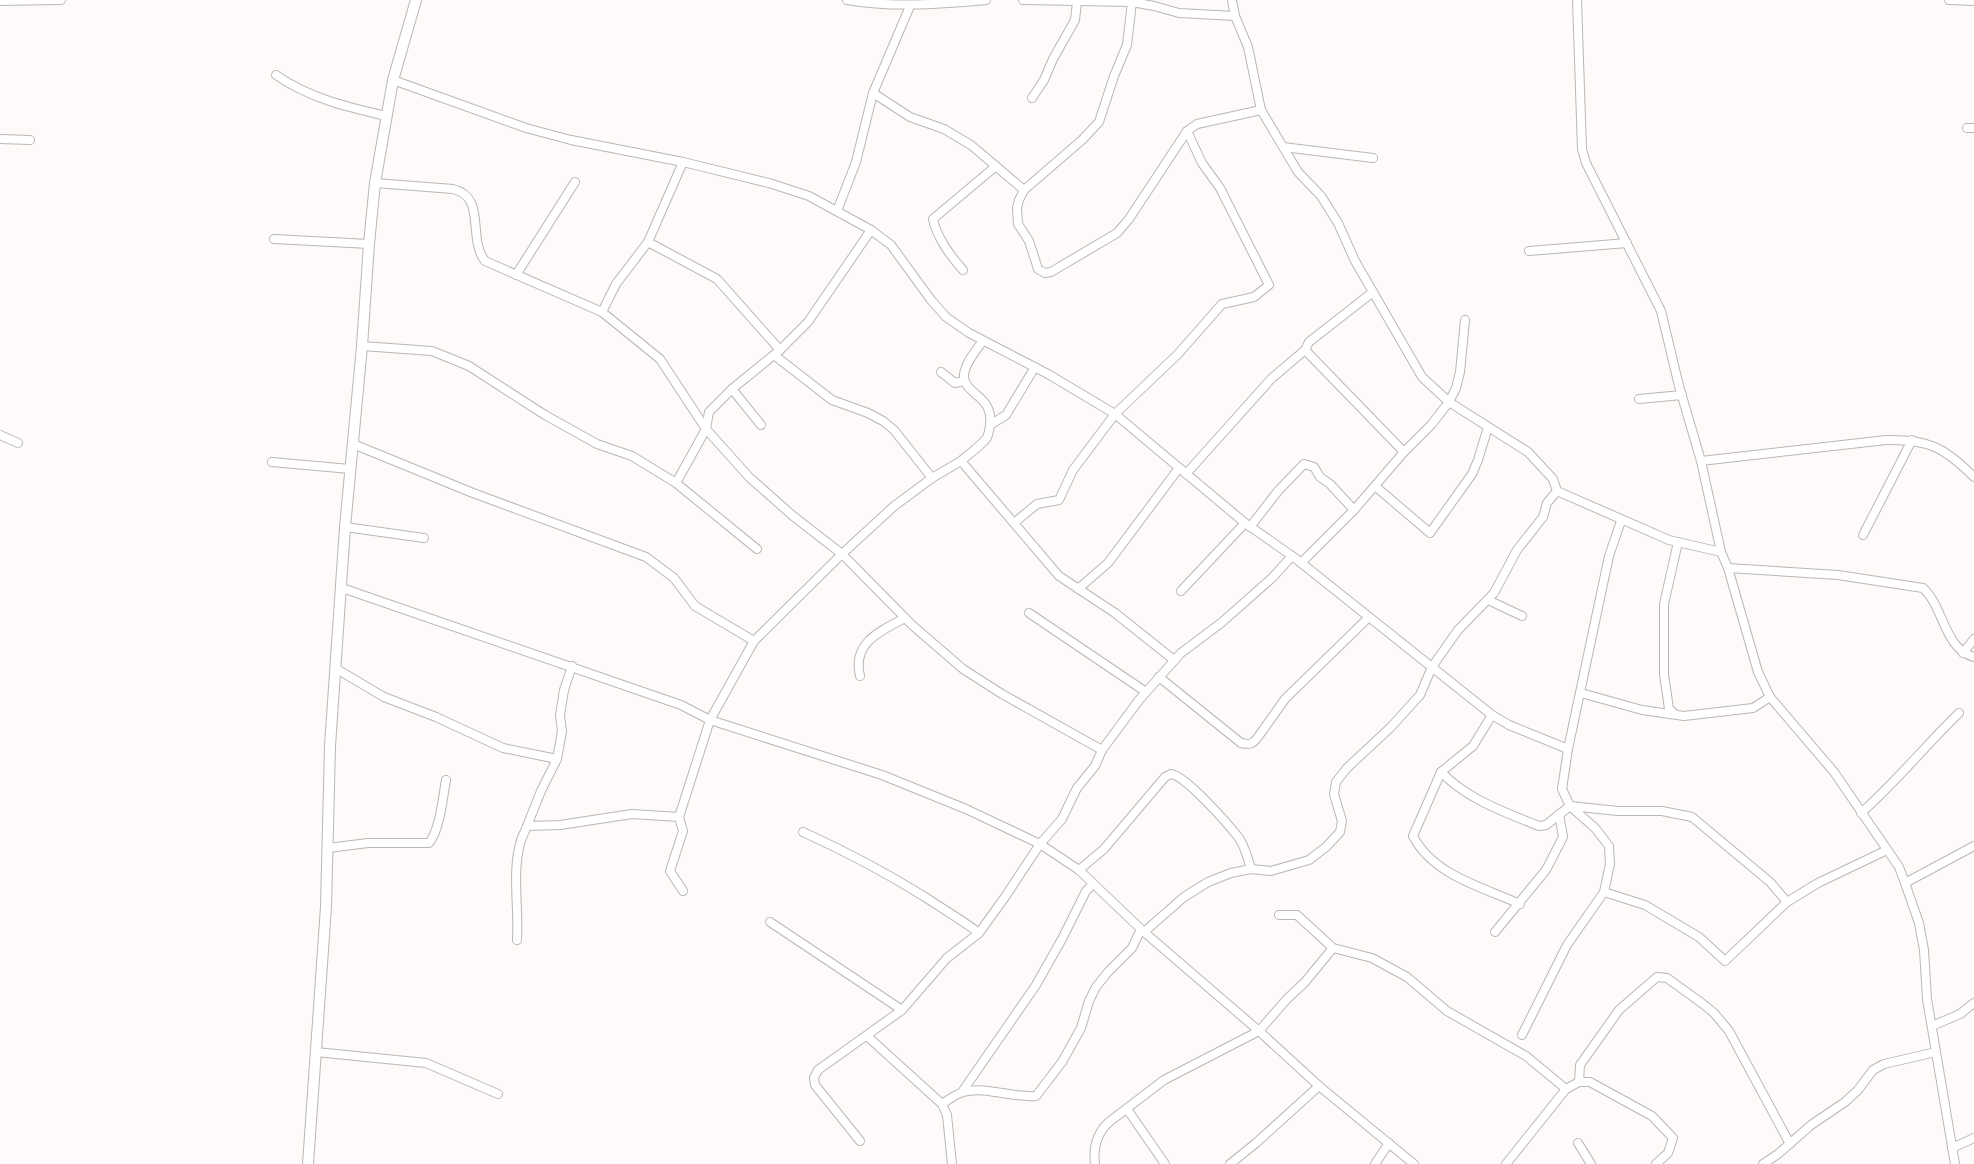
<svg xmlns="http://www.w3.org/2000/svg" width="1974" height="1164" font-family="'Exo 2',sans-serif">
<rect width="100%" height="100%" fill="#fefaf9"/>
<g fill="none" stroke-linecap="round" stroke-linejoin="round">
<defs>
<g id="minor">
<path d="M847 0C894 8 939 4 986 0"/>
<polyline points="1023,0 1132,2 1154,6 1179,13 1235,16 1232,0"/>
<polyline points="1577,0 1582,149 1586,163 1661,311 1679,386 1701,461 1721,552 1728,568 1758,672 1770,697 1834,772 1899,867 1905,883 1919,923 1924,950 1927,999 1955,1164"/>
<polyline points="1949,0 1974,1"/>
<polyline points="0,1 61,0"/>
<polyline points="1132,2 1127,45 1114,76 1099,122 1082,140 1024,190 1019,200 1017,208 1018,224 1029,241 1038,269 1045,273 1051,272 1117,233 1129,219 1187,131 1197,124 1261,110"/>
<polyline points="1235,16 1248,47 1261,110 1298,172 1321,196 1338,223 1355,261 1422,377 1449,402 1528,452 1553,479 1557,491 1669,540 1721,552"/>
<path d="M276 75C309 98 347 107 386 116"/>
<polyline points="393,80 526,128 571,140 683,162 769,183 809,196 871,230 891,245 931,300 946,317 969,333 1048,374 1115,414 1245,523 1295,558 1492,715 1509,725 1568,749"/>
<polyline points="873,93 910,117 944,129 971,145 1024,190"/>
<polyline points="1032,98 1044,80 1053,59 1075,20 1077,2"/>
<polyline points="1967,128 1974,128"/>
<polyline points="0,139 30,140"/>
<polyline points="1283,147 1373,158"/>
<path d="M375 183 453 189C487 197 467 238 485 261L602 312 660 359 706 429 749 477 793 516 842 554 912 625 963 669 1002 694 1102 750"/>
<polyline points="837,211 856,162 873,93 910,6"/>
<polyline points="274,239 369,244"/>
<polyline points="648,242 717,279 780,350"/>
<polyline points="1529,251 1627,243"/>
<path d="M963 270C951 257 936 236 933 219L996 166"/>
<polyline points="516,275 575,182"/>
<polyline points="602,312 616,284 648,242 683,162"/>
<polyline points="362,346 432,351 469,366 545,415 597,444 632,456 676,483 757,549"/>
<polyline points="1305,350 1404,452"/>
<polyline points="774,355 832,400 868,413 883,421 894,430 932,478"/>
<polyline points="941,372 955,383 964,381"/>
<polyline points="732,389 761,425"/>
<polyline points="1639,399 1682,395"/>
<polyline points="990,425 1006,415 1035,367"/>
<polyline points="0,435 18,443"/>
<polyline points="353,444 473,493 646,557 674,578 695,606 754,641"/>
<path d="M961 461C969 454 979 447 986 439 989 435 989 430 990 425 994 394 962 395 964 374 966 362 976 350 983 341"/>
<path d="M1701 461 1886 440C1928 439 1944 447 1974 477"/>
<polyline points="272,462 350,469"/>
<polyline points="1186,474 1271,379 1305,350 1309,342 1373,292"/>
<polyline points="676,483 706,429 709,412 732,389 780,350 808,322 871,230"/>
<polyline points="1375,486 1430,533 1472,474 1478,460 1488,427"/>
<polyline points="1014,523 1037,504 1059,500 1073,470 1115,414 1178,354 1222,304 1254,297 1269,285 1220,188 1202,163 1187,131"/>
<polyline points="345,527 424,538"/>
<polyline points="1250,527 1278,491 1304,464 1314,467 1320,477 1330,484 1354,510"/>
<polyline points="1863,535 1912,440"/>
<polyline points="1301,563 1354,510 1404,452 1431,425 1449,402 1456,388 1460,372 1465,320"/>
<path d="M1728 568 1838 575 1923 588C1944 607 1944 649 1974 657"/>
<polyline points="342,588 681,705 710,720 882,775 966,809 1040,844 1079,870 1144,932 1259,1031 1319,1086 1414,1164"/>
<polyline points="1078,589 1108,563 1179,468"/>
<polyline points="1181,591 1245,523"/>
<polyline points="1488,600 1522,616"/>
<polyline points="1029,613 1146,692"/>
<polyline points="1963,653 1974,639"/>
<polyline points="572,666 564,690 560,715 562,731 557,759 541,791 527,826 560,825 632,814 679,817"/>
<polyline points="335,668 384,697 436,717 503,748 557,759"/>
<path d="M860 676C852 643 880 631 905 618"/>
<path d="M1159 677 1241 743C1250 745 1253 744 1258 737L1285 699 1368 618"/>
<polyline points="1581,693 1642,710 1684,716 1753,708 1770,697"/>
<polyline points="1674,713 1669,709 1664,674 1664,604 1678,542"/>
<path d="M1492 715 1473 746 1441 772 1413 836C1433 875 1482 887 1520 904"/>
<path d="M1441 772C1467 799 1504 812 1539 826L1546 825 1570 806 1562 789 1568 749 1609 556 1621 521"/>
<path d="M1861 813C1896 782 1925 746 1959 713"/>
<path d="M803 832C847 852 885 872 925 897 943 909 962 920 979 933"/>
<path d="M328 848 368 843H429C440 830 443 796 446 780"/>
<path d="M1079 870 1104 849 1165 777 1171 774C1186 776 1228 824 1239 838 1245 847 1248 858 1251 869"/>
<polyline points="1905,883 1974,846"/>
<polyline points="683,891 670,871 683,831 679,817 710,720 754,641 842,554 893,507 932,478 961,461 1059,576 1115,613 1174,660"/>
<polyline points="1604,892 1645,905 1699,937 1725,961 1787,902 1818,883 1887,850"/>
<polyline points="1279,915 1297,915 1333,948 1372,958 1407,977 1447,1011 1526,1056 1566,1089"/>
<polyline points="770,922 902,1010"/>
<polyline points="1144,932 1184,897 1208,882 1231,873 1251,869 1271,871 1309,860 1326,847 1340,832 1342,821 1334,794 1336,782 1347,768 1391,727 1420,695 1432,667 1458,630 1494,593 1517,550 1543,517 1547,503 1557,491"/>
<polyline points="1495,932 1546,870 1563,837 1559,814"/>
<path d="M517 940C519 910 512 873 520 844 521 838 525 832 527 826"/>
<polyline points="1932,1026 1960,1014 1974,1003"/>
<polyline points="1522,1035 1567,945 1604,892 1610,864 1609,846 1595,828 1570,806 1618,811 1662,811 1692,817 1770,882 1787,902"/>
<polyline points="867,1036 942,1104 947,1115 952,1164"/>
<polyline points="316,1052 426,1063 498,1094"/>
<polyline points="1579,1082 1580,1065 1619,1010 1657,977 1667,978 1703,1004 1714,1013 1729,1031 1790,1144"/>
<polyline points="962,1092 1036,985 1062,939 1086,891 1093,884"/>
<path d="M942 1104C948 1100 956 1094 963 1092 986 1086 1012 1098 1036 1096L1062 1062 1081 1028 1089 1001 1096 987 1108 972 1132 948 1141 929"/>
<polyline points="1127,1109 1165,1164"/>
<polyline points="860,1141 815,1085 814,1078 818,1070 902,1010 947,958 979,933 1005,897 1040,844 1062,819 1077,788 1095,766 1102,750 1139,700 1181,653 1221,623 1272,578 1292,556"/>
<polyline points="1578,1143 1591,1164"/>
<polyline points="1952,1148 1974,1138"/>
<path d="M1095 1164C1093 1148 1097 1133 1109 1122L1164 1080 1259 1031 1287 999 1305 982 1333 948"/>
<polyline points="1230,1164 1256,1143 1319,1086"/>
<polyline points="1375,1164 1389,1143"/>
<polyline points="1506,1164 1566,1089 1579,1082 1590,1082 1652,1116 1673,1138 1668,1153 1656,1164"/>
<polyline points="1763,1164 1778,1154 1811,1125 1845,1102 1858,1090 1873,1070 1884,1064 1936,1052"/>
</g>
<polyline id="major" points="308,1164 326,907 330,746 345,527 362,346 369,244 375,183 393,80 416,0"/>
</defs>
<use href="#minor" stroke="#bcb6b4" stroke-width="10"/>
<use href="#major" stroke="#bcb6b4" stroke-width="12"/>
<use href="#minor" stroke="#fff" stroke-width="8"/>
<use href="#major" stroke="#fff" stroke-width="10"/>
</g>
</svg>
